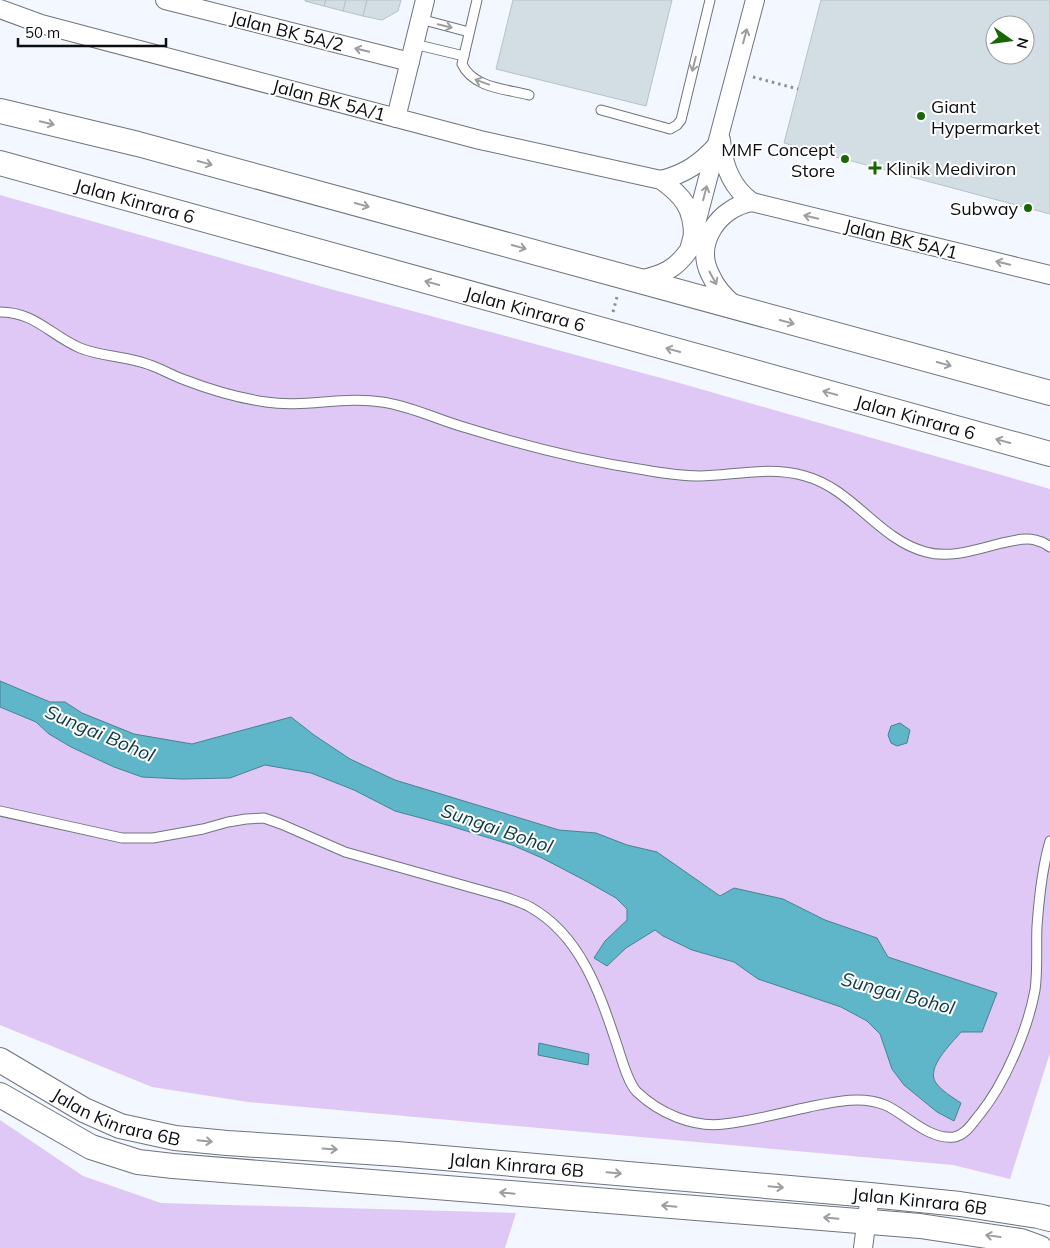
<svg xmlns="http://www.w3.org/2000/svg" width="1050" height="1248" font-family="Mulish,sans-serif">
<rect width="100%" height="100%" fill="#f3f7ff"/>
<g fill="#e0c8f6">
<polygon points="0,195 323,287 676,382 1050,489 1050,1053 1010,1179 953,1165 248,1102 152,1087 0,1025"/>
<polygon points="0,1120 83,1176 161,1203 516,1213 505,1248 0,1248"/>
</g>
<g fill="#5eb6c8" stroke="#458391">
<path d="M0 681 50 702H65L82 713 134 734 192 744 291 717 314 735 350 759 395 780 559 830 596 833 627 845 657 852 720 896 734 888 783 899 825 920 877 938 888 957 997 993 982 1032H961C952 1043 925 1068 936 1083 942 1091 952 1097 961 1103L954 1121 937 1112 904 1085 892 1069 880 1034 867 1021 841 1007 758 979 734 962 692 950 663 936 655 930 626 948 607 966 594 958 605 941 627 920V909L616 898 586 881 542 858 512 845 447 825 395 811 354 790 311 773 265 765 230 778 182 779 142 777 114 767 71 747 49 734 36 722 0 707Z"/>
<polygon points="900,723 910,730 907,743 897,746 891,743 888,735 891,726"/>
<polygon points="539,1043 589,1054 588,1065 538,1055"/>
</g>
<g fill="#d3dde4" stroke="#b7c1c7" fill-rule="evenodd">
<polygon points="305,0 326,0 324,6 305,1"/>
<polygon points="326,0 346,0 343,11 324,6"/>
<polygon points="346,0 367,0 363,16 343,11"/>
<polygon points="367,0 401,0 398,11 382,20 363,16"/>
<polygon points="513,0 672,0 646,106 496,69"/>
<path d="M821 0H1050V214L784 143ZM995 25H1025V55H995Z"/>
</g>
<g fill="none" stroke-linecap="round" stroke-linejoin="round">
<defs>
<g id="lane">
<path d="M477 0 462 64C473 88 506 89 529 95"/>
<polyline points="420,19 469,32"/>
<polyline points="414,44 464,56"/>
<polyline points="601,110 670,129 677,125 681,120 710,0"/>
<path d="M0 312C35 312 50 335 80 348 102 357 127 356 150 365 162 369 173 376 185 380 211 390 238 398 266 402 304 408 343 396 382 402 411 406 438 420 467 428 525 446 585 461 645 470 662 473 682 476 700 476 735 475 770 466 805 476 853 489 879 540 926 552 950 559 978 549 1002 543 1012 541 1025 537 1035 540 1040 541 1046 544 1050 547"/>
<path d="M0 811 122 838H153L203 829 228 822 246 819 264 818 281 824 345 852 505 897C513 900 523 903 530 907 580 935 599 991 616 1042 621 1056 627 1082 637 1092 659 1113 693 1128 724 1124 752 1121 781 1113 809 1107 833 1102 861 1095 885 1105 906 1114 928 1140 954 1137 966 1135 973 1122 980 1114 1005 1083 1028 1029 1035 990 1038 969 1036 947 1037 926 1039 898 1042 868 1050 841"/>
</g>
<g id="street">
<polyline points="165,0 410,62"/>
<path d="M0 9 41 24 480 140 661 180C683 196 693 208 693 236"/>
<polyline points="396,118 425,0"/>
<path d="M721 140C723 165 732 188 752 202"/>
<path d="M661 180C685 174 701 163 717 145"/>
<path d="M640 280C663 274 675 270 689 250L755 0"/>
<path d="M737 307C725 298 716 288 710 274 694 242 720 207 752 202L1050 275"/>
<polyline points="863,1248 870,1195"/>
</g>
<g id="secondary">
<polyline points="0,111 138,144 1050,393"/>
<path id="s1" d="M0 163 1050 454"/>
<path id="s2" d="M0 1060 84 1110 120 1126 175 1138 227 1143 397 1154 870 1195 960 1204 1038 1216 1050 1219"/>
<polyline points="0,1095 91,1147 138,1162 173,1166 920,1226 1021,1241 1040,1248"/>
</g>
</defs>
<use href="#lane" stroke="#6f747c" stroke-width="11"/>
<use href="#street" stroke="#6f747c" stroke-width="20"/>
<use href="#secondary" stroke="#6f747c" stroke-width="26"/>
<g stroke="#8b8e94" stroke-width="3" stroke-dasharray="2.5 4" stroke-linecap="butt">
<polyline points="753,77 798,89"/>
<polyline points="613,312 617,297"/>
</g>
<use href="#lane" stroke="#fff" stroke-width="9"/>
<use href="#street" stroke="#fff" stroke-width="18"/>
<use href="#secondary" stroke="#fff" stroke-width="24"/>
</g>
<defs><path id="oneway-shaft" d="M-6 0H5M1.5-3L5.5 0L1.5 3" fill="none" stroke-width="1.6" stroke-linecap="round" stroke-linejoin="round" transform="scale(1.25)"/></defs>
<g stroke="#9d9e9f">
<use href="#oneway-shaft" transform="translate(445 26) rotate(14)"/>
<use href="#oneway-shaft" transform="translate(745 36) rotate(-75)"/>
<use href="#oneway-shaft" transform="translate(362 50) rotate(-166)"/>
<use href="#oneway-shaft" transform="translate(694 64) rotate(104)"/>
<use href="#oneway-shaft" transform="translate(482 82) rotate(-160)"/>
<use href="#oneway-shaft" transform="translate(47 123) rotate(14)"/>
<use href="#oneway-shaft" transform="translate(205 163) rotate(15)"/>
<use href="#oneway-shaft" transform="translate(705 193) rotate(-75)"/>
<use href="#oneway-shaft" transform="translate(362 205) rotate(15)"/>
<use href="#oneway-shaft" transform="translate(811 217) rotate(-166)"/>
<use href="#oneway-shaft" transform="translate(519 247) rotate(15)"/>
<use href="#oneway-shaft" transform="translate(1003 263) rotate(-166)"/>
<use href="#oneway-shaft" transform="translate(713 278) rotate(61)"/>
<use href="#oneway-shaft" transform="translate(432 283) rotate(-165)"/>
<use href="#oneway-shaft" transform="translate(787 322) rotate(15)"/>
<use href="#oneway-shaft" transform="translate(673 350) rotate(-165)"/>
<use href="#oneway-shaft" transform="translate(944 364) rotate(15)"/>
<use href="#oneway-shaft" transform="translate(830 393) rotate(-165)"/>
<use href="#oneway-shaft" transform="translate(1003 441) rotate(-165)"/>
<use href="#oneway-shaft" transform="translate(205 1141) rotate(6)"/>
<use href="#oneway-shaft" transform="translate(330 1149) rotate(4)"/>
<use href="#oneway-shaft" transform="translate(614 1173) rotate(5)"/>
<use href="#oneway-shaft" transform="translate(776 1187) rotate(5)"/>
<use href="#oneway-shaft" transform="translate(507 1193) rotate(-175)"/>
<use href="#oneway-shaft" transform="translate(669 1206) rotate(-175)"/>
<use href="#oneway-shaft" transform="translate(831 1218) rotate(-175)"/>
<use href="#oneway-shaft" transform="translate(993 1236) rotate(-172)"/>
</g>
<g fill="#186706" stroke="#fff" stroke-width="2">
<circle cx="921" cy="116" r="5"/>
<circle cx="845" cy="159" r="5"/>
<path d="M872.5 160.5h5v5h5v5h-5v5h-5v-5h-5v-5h5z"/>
<circle cx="1028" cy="208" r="5"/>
</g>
<g text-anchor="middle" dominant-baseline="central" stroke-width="4" stroke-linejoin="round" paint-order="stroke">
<g font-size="18" fill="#0b0d10" stroke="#fff">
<text transform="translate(287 31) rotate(14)">Jalan BK 5A/2</text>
<text transform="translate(329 100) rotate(15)">Jalan BK 5A/1</text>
<text stroke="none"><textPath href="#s1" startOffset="140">Jalan Kinrara 6</textPath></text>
<text transform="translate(901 239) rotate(14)">Jalan BK 5A/1</text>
<text stroke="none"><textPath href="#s1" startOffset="545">Jalan Kinrara 6</textPath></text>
<text stroke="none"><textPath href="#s1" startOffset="950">Jalan Kinrara 6</textPath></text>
<text stroke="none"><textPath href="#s2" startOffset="131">Jalan Kinrara 6B</textPath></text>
<text stroke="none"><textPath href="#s2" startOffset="536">Jalan Kinrara 6B</textPath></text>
<text stroke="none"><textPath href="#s2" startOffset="941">Jalan Kinrara 6B</textPath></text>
</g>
<g font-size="18" fill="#0b0d10" stroke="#fff" text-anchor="start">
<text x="931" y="106">Giant<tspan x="931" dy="21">Hypermarket</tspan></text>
<text x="835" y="149" text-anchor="end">MMF Concept<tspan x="835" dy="21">Store</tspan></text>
<text x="886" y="168">Klinik Mediviron</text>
<text x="1018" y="208" text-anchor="end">Subway</text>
</g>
<g font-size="19" font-style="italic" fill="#0d3840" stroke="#fff">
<text transform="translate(100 733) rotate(23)">Sungai Bohol</text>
<text transform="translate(497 828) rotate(19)">Sungai Bohol</text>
<text transform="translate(898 993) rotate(15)">Sungai Bohol</text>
</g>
</g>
<g transform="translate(1010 40) rotate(104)"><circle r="24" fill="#ffffff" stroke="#9d9e9f"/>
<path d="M0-4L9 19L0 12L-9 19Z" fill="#186706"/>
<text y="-8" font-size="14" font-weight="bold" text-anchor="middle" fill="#0b0d10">N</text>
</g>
<path d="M18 38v8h148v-8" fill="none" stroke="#0b0d10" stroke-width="2.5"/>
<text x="25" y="38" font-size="15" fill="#0b0d10" stroke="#ffffff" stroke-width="4" paint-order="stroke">50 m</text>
</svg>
